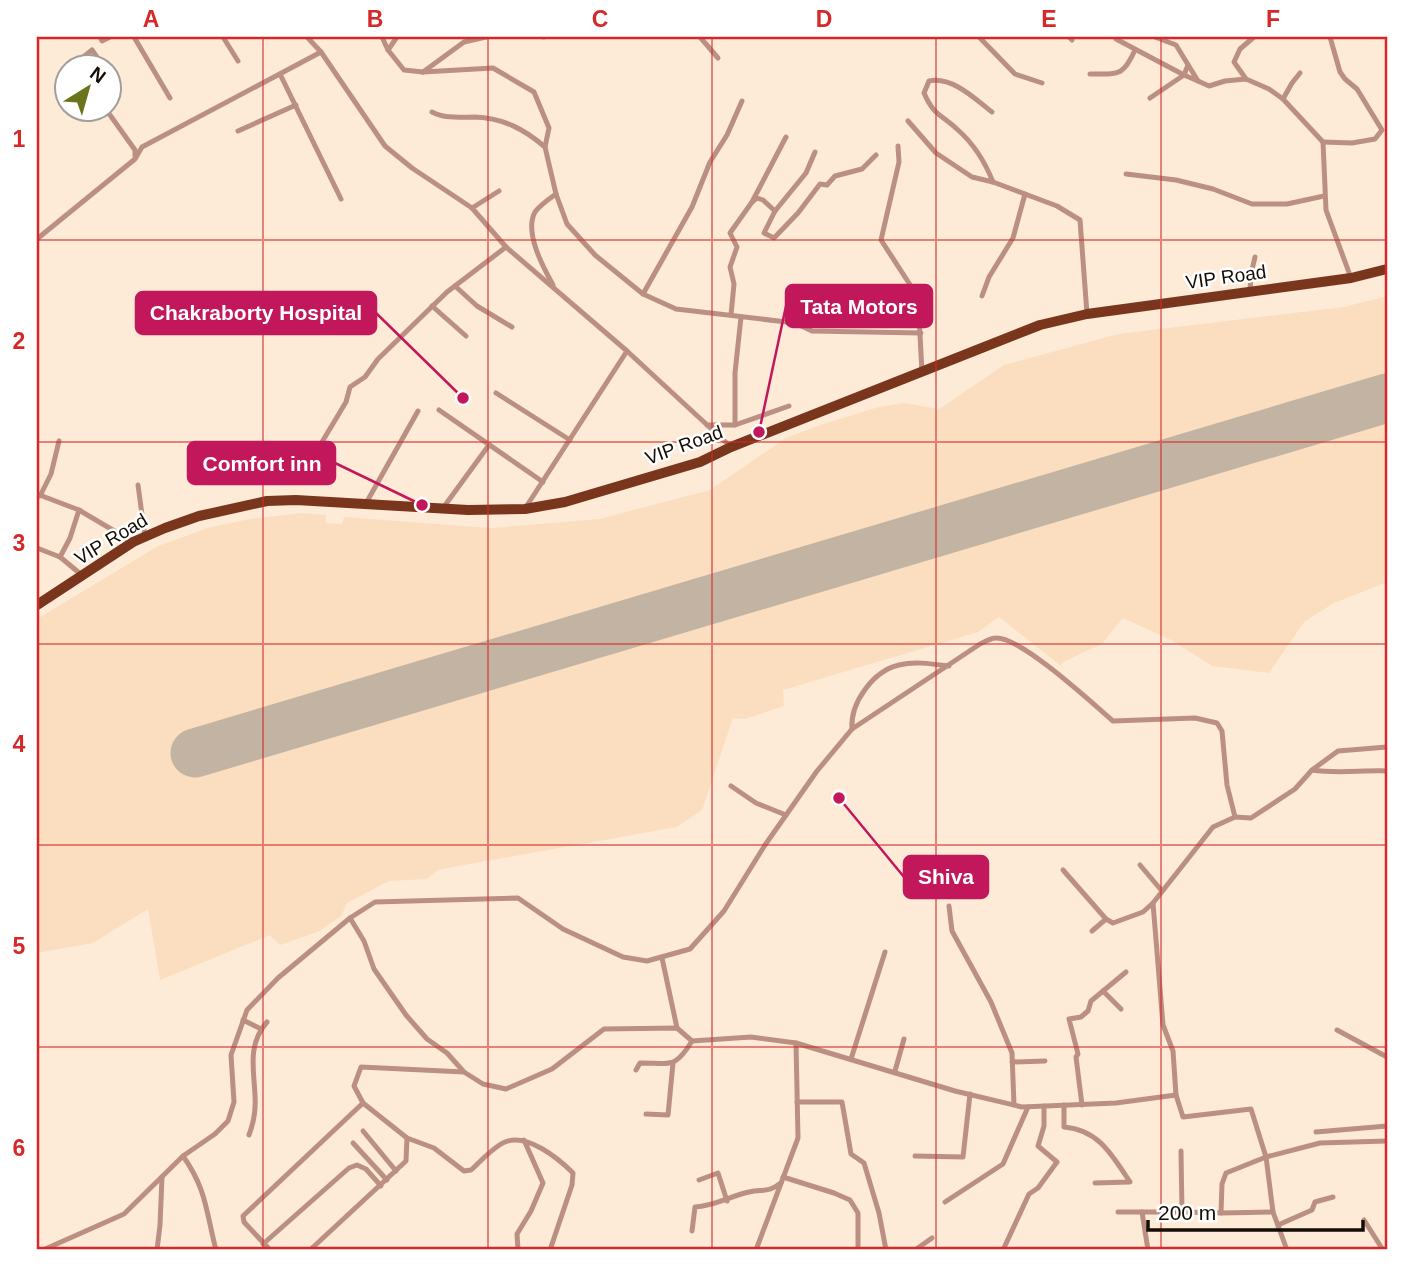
<svg xmlns="http://www.w3.org/2000/svg" width="1424" height="1287" font-family="Arial,sans-serif">
<rect width="100%" height="100%" fill="#fdebd7"/>
<polygon fill="#fbdec0" points="1387,296 1387,587 1385,583 1334,603 1304,622 1269,673 1212,666 1173,641 1123,618 1102,644 1063,662 1061,666 999,617 978,632 783,690 784,706 745,719 733,718 702,810 677,827 464,865 438,870 427,879 389,881 347,903 341,916 320,931 280,945 270,935 160,980 148,909 93,943 37,953 37,619 158,546 208,528 249,519 302,513 326,515 326,523 342,524 344,517 491,528 599,519 710,490 786,438 823,424 879,407 904,403 939,409 1004,365 1118,334 1344,307"/>
<g fill="none" stroke-linecap="round" stroke-linejoin="round">
<polyline stroke="#c2b3a2" stroke-width="49" points="195,753 1387,398"/>
<g stroke="#bb9082" stroke-width="5">
<polyline points="100,37 102,41 110,37"/>
<polyline points="134,37 170,98"/>
<polyline points="223,37 238,61"/>
<polyline points="307,37 321,52 385,146 412,168 472,208 506,247 627,351 731,447"/>
<polyline points="382,37 388,50 404,70 423,72 493,68 534,92 549,128 545,147 556,194 567,224 595,255 643,294 676,309 795,323 812,331 921,333"/>
<polyline points="543,37 544,37"/>
<polyline points="700,37 718,58"/>
<polyline points="979,37 1015,74 1042,83"/>
<polyline points="1069,37 1072,40"/>
<polyline points="1155,37 1176,45 1198,81 1209,86 1225,81 1246,79 1269,89 1283,99 1323,142 1326,210 1351,278"/>
<polyline points="1116,39 1184,75 1188,65"/>
<polyline points="388,50 397,37"/>
<polyline points="78,66 82,58 92,50 103,66"/>
<polyline points="423,72 464,42 486,37"/>
<polyline points="280,74 341,199"/>
<path d="M1090 74C1118 74 1123 77 1135 50"/>
<polyline points="108,76 115,87"/>
<polyline points="1246,79 1234,62 1240,49 1254,37"/>
<polyline points="1150,98 1184,75 1198,81"/>
<polyline points="1283,99 1292,83 1300,73"/>
<polyline points="105,108 135,150 135,156"/>
<path d="M432 112C445 119 461 117 475 117 503 118 524 129 545 147"/>
<path d="M992 112C975 99 952 76 929 81L924 93C934 116 941 114 958 130 975 145 985 162 993 182"/>
<polyline points="908,121 936,153 972,177 993,182 1057,206 1080,220 1087,314"/>
<polyline points="238,131 296,105"/>
<polyline points="1323,142 1352,143 1375,139 1382,130 1357,89 1345,79 1340,72 1330,37"/>
<polyline points="898,146 899,162 881,240 918,297 922,373"/>
<polyline points="815,152 806,173 775,211 764,233 774,238 798,213 820,184 827,185 835,176 862,169 876,155"/>
<polyline points="1126,174 1176,180 1213,189 1252,204 1287,204 1324,196"/>
<polyline points="752,202 757,198 763,200 775,211"/>
<polyline points="472,208 499,191"/>
<polyline points="37,239 135,159 142,147 321,52"/>
<path d="M553 285C543 267 524 232 535 212 540 205 549 199 556 194"/>
<polyline points="455,286 477,306 512,327"/>
<polyline points="1250,291 1251,274 1255,257"/>
<polyline points="643,294 692,207 710,162 727,135 742,101"/>
<polyline points="982,296 989,277 1013,238 1025,194"/>
<polyline points="432,306 466,336"/>
<polyline points="731,315 734,284 730,267 737,247 730,233 752,202 786,137"/>
<polyline points="496,393 570,440"/>
<polyline points="439,410 543,482"/>
<polyline points="707,425 735,425 789,406"/>
<polyline points="735,425 735,373 741,317"/>
<polyline points="322,442 346,402 350,387 365,377 378,359 447,292 506,247"/>
<polyline points="138,485 145,537"/>
<polyline points="37,494 79,510 133,542"/>
<polyline points="40,496 51,474 59,441"/>
<polyline points="365,505 418,411"/>
<polyline points="526,507 627,351"/>
<polyline points="443,508 489,445"/>
<polyline points="37,548 60,557 83,576"/>
<polyline points="60,557 70,538 79,510"/>
<path d="M852 729C850 703 873 671 899 665 915 661 933 664 949 666"/>
<path d="M1312 770C1337 774 1362 770 1387 771"/>
<polyline points="731,786 756,803 786,815"/>
<polyline points="1140,865 1162,891"/>
<polyline points="1063,870 1106,919 1113,923 1143,912 1153,903"/>
<polyline points="949,906 952,931 991,1002 1012,1053 1014,1105"/>
<polyline points="350,918 364,941 374,969 406,1015 427,1039 447,1053 464,1072 483,1084 506,1089 552,1069 604,1029 677,1028 692,1041 751,1037 796,1043 955,1091 1022,1107 1116,1103 1176,1095 1183,1117 1251,1109 1266,1157 1226,1173 1222,1184 1221,1213 1182,1212 1181,1151"/>
<polyline points="1092,931 1106,919"/>
<polyline points="662,958 677,1028"/>
<polyline points="1103,991 1121,1009"/>
<polyline points="243,1020 261,1029"/>
<polyline points="1337,1030 1387,1057"/>
<polyline points="851,1059 885,952"/>
<polyline points="1012,1062 1045,1061"/>
<path d="M636 1070 640 1063C671 1063 675 1069 692 1041"/>
<polyline points="895,1071 904,1039"/>
<path d="M464 1072 361 1067 354 1086 363 1103 407 1138 434 1148 464 1171 471 1170C481 1161 493 1147 505 1142 527 1133 558 1158 573 1173L572 1185 550 1250"/>
<polyline points="1176,1095 1173,1051 1163,1025 1153,903 1213,827 1235,817"/>
<polyline points="797,1102 842,1102 851,1154 864,1163 879,1213 886,1250"/>
<path d="M1064 1105V1127C1099 1130 1112 1155 1130 1182L1095 1183"/>
<polyline points="1082,1105 1076,1057 1078,1054 1069,1019 1081,1017 1088,1011 1091,1001 1126,972"/>
<polyline points="646,1114 668,1115 673,1063"/>
<polyline points="363,1131 396,1171"/>
<polyline points="1316,1132 1387,1126"/>
<path d="M249 1135C254 1122 256 1110 255 1096 254 1069 247 1045 267 1022"/>
<polyline points="353,1143 387,1180"/>
<path d="M183 1156C207 1190 206 1212 216 1250"/>
<polyline points="915,1156 963,1157 970,1094"/>
<polyline points="783,1177 834,1193 850,1200 858,1213 858,1250"/>
<polyline points="699,1180 718,1173 727,1201"/>
<polyline points="945,1202 1003,1164 1028,1107"/>
<polyline points="1118,1212 1182,1212"/>
<polyline points="1142,1212 1148,1250"/>
<polyline points="1221,1213 1273,1212"/>
<polyline points="1364,1220 1383,1250"/>
<polyline points="1278,1225 1312,1210 1315,1202 1333,1197"/>
<path d="M692 1231 695 1207C715 1206 730 1196 749 1192 763 1189 768 1193 781 1183"/>
<polyline points="263,1244 349,1168 357,1165 366,1169 381,1186"/>
<path d="M43 1250 124 1214 183 1156 215 1134 228 1121 234 1102 231 1055 247 1010 278 978 350 918 375 902 518 898 563 929 623 957 647 961 690 949 724 911 765 845 817 771 852 729 980 644C984 642 991 638 996 638 1021 637 1092 703 1113 721L1195 718 1217 723 1222 731 1227 785 1235 817 1251 818 1295 789 1312 770 1338 751 1387 747"/>
<polyline points="157,1250 160,1225 162,1177"/>
<polyline points="270,1250 244,1222 243,1216 363,1103"/>
<polyline points="310,1250 406,1161 407,1138"/>
<polyline points="518,1250 517,1234 531,1211 543,1183 524,1140"/>
<polyline points="756,1250 798,1138 796,1043"/>
<polyline points="915,1250 932,1238"/>
<polyline points="1003,1250 1029,1194 1038,1188 1057,1162 1038,1146 1044,1126 1044,1106"/>
<polyline points="1287,1250 1273,1212 1266,1157 1320,1143 1387,1141"/>
</g>
<polyline stroke="#7a351d" stroke-width="10" points="37,605 133,542 165,528 199,516 267,501 296,500 468,510 525,509 565,502 700,462 731,447 1040,325 1087,314 1351,278 1387,269"/>
</g>
<path fill="none" stroke="#d62828" stroke-width="2" stroke-opacity="0.55" d="M263 37V1250M488 37V1250M712 37V1250M936 37V1250M1161 37V1250M37 240H1387M37 442H1387M37 644H1387M37 845H1387M37 1047H1387"/>
<g text-anchor="middle" dominant-baseline="central" stroke-width="5" stroke-linejoin="round" paint-order="stroke">
<g font-size="19" fill="#140d05" stroke="#fff">
<text transform="translate(1226 277) rotate(-8)">VIP Road</text>
<text transform="translate(684 445) rotate(-20)">VIP Road</text>
<text transform="translate(111 539) rotate(-31)">VIP Road</text>
</g>
</g>
<path fill="none" stroke="#c2185b" stroke-width="2.5" d="M759 432L786 306M463 398L376 313M422 505L335 463M839 798L904 877"/>
<g fill="#c2185b" stroke="#fff" stroke-width="2.5">
<circle cx="759" cy="432" r="7"/>
<circle cx="463" cy="398" r="7"/>
<circle cx="422" cy="505" r="7"/>
<circle cx="839" cy="798" r="7"/>
</g>
<g fill="#c2185b" stroke="#c2185b" stroke-width="2.5">
<rect x="786" y="285" width="146" height="42" rx="7"/>
<rect x="136" y="292" width="240" height="42" rx="7"/>
<rect x="188" y="442" width="147" height="42" rx="7"/>
<rect x="904" y="856" width="84" height="42" rx="7"/>
</g>
<g font-size="21" text-anchor="middle" font-weight="bold" fill="#fff">
<text x="859" y="314">Tata Motors</text>
<text x="256" y="320">Chakraborty Hospital</text>
<text x="262" y="471">Comfort inn</text>
<text x="946" y="884">Shiva</text>
</g>
<rect width="1424" height="1287" fill="none" stroke="#ffffff" stroke-width="77"/>
<g transform="translate(88 88) rotate(37)"><circle r="33" fill="#ffffff" stroke="#a19e9b" stroke-width="2"/>
<path d="M0-5L12 26L0 18L-12 26Z" fill="#6b731c"/>
<text y="-10" font-size="19" font-weight="bold" text-anchor="middle" fill="#140d05">N</text>
</g>
<path d="M1148 1220v10h215v-10" fill="none" stroke="#140d05" stroke-width="3.5"/>
<text x="1158" y="1220" font-size="21" fill="#140d05" stroke="#ffffff" stroke-width="5" paint-order="stroke">200 m</text>
<rect x="38" y="38" width="1348" height="1210" fill="none" stroke="#d62828" stroke-width="2.5"/>
<g font-size="23" text-anchor="middle" font-weight="bold" fill="#d62828">
<text x="151" y="27">A</text>
<text x="375" y="27">B</text>
<text x="600" y="27">C</text>
<text x="824" y="27">D</text>
<text x="1049" y="27">E</text>
<text x="1273" y="27">F</text>
<text x="19" y="147">1</text>
<text x="19" y="349">2</text>
<text x="19" y="551">3</text>
<text x="19" y="752">4</text>
<text x="19" y="954">5</text>
<text x="19" y="1156">6</text>
</g>
</svg>
